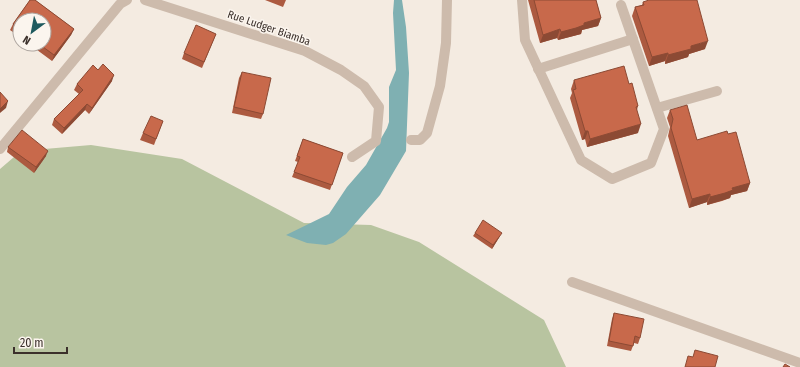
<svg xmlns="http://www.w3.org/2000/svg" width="800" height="367" font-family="'Fira Sans Condensed',sans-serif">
<rect width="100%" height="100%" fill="#f4ebe1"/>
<polygon fill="#b8c4a0" points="91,145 182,159 304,223 371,225 419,242 544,320 566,367 0,367 0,169 21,151"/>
<polygon fill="#7fb0b2" points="394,0 402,0 406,27 409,73 406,151 380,195 346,234 333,243 326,245 307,243 286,235 329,214 347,187 366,165 387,128 389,122 389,87 396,70 393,13"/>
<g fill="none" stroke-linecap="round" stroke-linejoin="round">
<g stroke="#cdbbac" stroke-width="10">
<polyline points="145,0 305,51 341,70 364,86 379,107 376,141 352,157"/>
<polyline points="522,0 525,40 581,160 612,179 651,163 664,129 621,5"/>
<polyline points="538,69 633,39"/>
<polyline points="657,108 717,91"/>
<polyline points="411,140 420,140 427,133 440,86 446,43 447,0"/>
<polyline points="0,149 120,4 127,0"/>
<polyline points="572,282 800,363"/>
</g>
</g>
<g fill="#ac5a40">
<polygon points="30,0 35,0 74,29 71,35 52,61 29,44 44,44 44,20 20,20 20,37 10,30 13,24"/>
<polygon points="265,0 286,0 283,7"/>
<polygon points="528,0 596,0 601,18 598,26 582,30 581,34 558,40 557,38 540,43"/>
<polygon points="643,2 705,49 689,54 688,57 665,64 665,61 649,66 632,16 635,7 642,5"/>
<polygon points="216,34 202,68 182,59 184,53"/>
<polygon points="98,70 112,81 89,114 85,110 62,134 52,125 54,119 79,94 74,90 77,84"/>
<polygon points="242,72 263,114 261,119 232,113 239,78"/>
<polygon points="574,80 638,106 637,110 638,133 587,147 585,139 582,140 570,98 572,93 571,89"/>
<polygon points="670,110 697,140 728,134 750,183 747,191 731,195 730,198 722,201 707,205 707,202 689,208 668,136 670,127 667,118"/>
<polygon points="163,121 154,145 140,140 143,133"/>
<polygon points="303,139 343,153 330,190 292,177 298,162 295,161"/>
<polygon points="8,147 46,156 34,173 7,152"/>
<polygon points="475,233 500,236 492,249 473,236"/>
<polygon points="614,313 640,338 638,344 634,343 631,351 607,346 612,319"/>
</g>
<g fill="#8c4a34">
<polygon points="601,18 598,26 582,30 581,34 558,40 561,32 584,23"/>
<polygon points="74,29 71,35 52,61 54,55"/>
<polygon points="560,29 557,38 540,43 543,35"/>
<polygon points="708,41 705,49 689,54 688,57 665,64 668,55 691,46"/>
<polygon points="668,53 665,61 649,66 652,57"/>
<polygon points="114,75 112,81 89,114 92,108"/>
<polygon points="8,101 6,108 0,113 0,109"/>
<polygon points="87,104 85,110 62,134 64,128"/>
<polygon points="641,124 638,133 587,147 590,139"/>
<polygon points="585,131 588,131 585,139 582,140"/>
<polygon points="48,151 46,156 34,173 36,167"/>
<polygon points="750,183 747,191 731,195 730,198 707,205 710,197 732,188"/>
<polygon points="710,194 707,202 689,208 692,199"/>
<polygon points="502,233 500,236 492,249 493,245"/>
</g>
<g fill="#c8694b" stroke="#8c4a34">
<polygon points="30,0 35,0 74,29 54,55 39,44 44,44 44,20 20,20 20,30 13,24"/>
<polygon points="534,0 596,0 601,18 584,23 584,25 576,28 561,32 560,29 543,35"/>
<polygon points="649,0 697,0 708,41 691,46 691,49 668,55 668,53 652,57 635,7 644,5 643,2"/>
<polygon points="196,25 216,34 204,62 184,53"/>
<polygon points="103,64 114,75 92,108 87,104 64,128 54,119 83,90 77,84 93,65 98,70"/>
<polygon points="624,66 629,84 632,83 638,106 636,107 641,124 590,139 588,131 585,131 573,90 576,89 574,80"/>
<polygon points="242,72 271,78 263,114 234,107"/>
<polygon points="0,92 8,101 0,109"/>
<polygon points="687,105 697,140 727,131 728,134 736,132 750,183 732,188 733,190 725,193 710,197 710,194 692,199 671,128 673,119 670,110"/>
<polygon points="151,116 163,121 156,139 143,133"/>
<polygon points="22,130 48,151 36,167 8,147"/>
<polygon points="303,139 343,153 332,185 294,172 300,157 297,156"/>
<polygon points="483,220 502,233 493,245 475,233"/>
<polygon points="614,313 644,319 640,338 635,336 633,346 609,341"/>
<polygon points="695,350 718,356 715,367 685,367 688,356 693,357"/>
<polygon points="785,364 790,367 783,367"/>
</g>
<g text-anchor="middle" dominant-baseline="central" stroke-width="3" stroke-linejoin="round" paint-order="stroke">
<g font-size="11" fill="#3b302b" stroke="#fbf5ee">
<text transform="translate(269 28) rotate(19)">Rue Ludger Biamba</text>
</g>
</g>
<g transform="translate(32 32) rotate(212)"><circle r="19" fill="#fbf5ee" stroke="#aea6a0"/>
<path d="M0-3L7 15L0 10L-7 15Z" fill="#1f5a5e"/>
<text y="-6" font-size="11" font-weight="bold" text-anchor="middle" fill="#3b302b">N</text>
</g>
<path d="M14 347v6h53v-6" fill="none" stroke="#3b302b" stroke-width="2"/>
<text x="20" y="347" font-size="12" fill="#3b302b" stroke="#fbf5ee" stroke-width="3" paint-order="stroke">20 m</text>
</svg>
